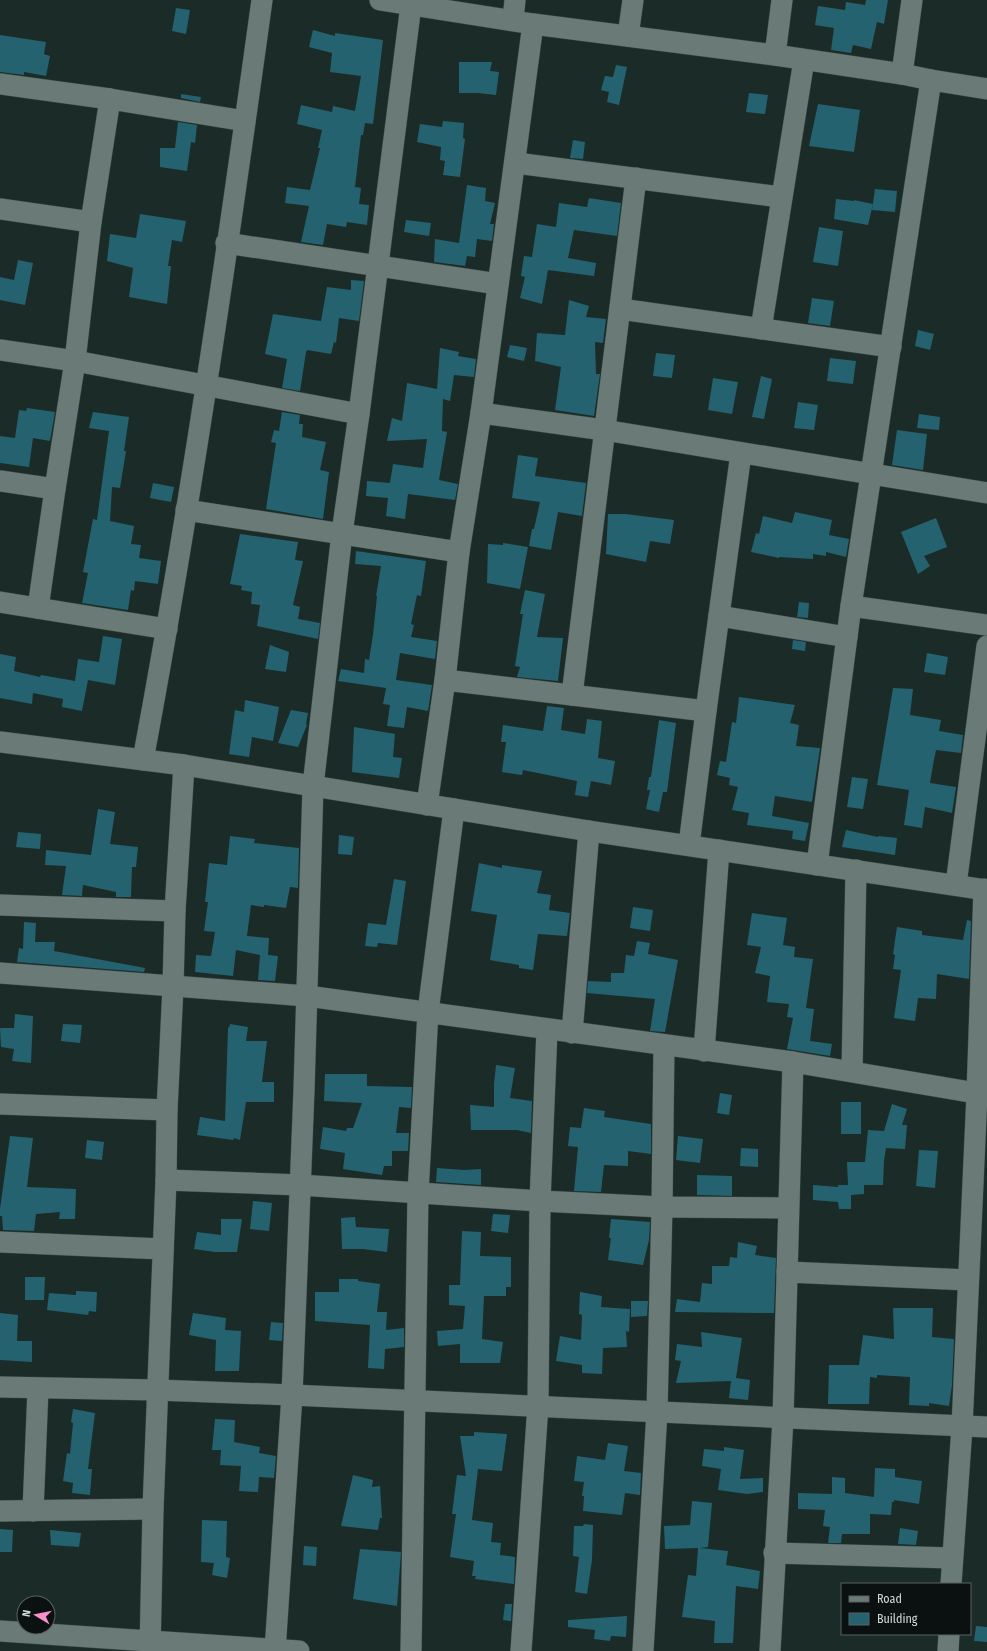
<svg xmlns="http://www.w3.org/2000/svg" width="987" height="1651" font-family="'Fira Sans Condensed',sans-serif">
<rect width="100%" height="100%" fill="#1b2b28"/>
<g fill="#256270">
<polygon points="866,0 888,0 884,24 877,22 871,49 853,45 851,53 831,50 834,28 815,25 818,6 845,10 846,2 865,5"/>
<polygon points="176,8 190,10 186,34 172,31"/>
<polygon points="313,30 335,36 335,33 383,40 373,124 365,123 363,135 361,135 355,187 361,188 359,204 369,205 367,225 347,222 346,227 327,224 323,245 301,242 309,206 285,203 287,187 310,190 320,148 318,148 322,130 297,124 301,105 332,112 333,106 355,111 361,76 330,72 332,53 309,47"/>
<polygon points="0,35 46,42 44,54 50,56 46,76 24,72 24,75 0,72"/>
<polygon points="459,62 492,62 490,71 499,72 496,95 478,93 459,93"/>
<polygon points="616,65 627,67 619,105 607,102 609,92 601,90 605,76 613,77"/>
<polygon points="749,93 768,95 765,114 746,112"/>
<polygon points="181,94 201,97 200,102 181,98"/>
<polygon points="818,104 860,110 854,152 809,146"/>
<polygon points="443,121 464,123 463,138 465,139 460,177 443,175 445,161 440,160 441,147 417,142 420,124 442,127"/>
<polygon points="178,122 197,125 195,143 191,142 187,171 160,167 160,148 175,148"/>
<polygon points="573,140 585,142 583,159 570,158"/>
<polygon points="467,185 486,188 485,201 495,203 490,224 494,224 492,241 477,239 475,257 467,256 465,266 434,262 435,239 459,243"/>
<polygon points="875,189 897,191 895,212 872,210"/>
<polygon points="589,198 621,203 617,236 574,230 568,258 596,263 594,276 548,270 542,304 520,298 525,277 521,276 524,256 532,257 537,224 556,227 559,203 587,207"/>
<polygon points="836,199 854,201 854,200 873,204 868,225 834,219"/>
<polygon points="140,214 186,221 182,242 172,240 168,266 171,266 167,304 129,297 133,268 107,261 110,234 136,238"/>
<polygon points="406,220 431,223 429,236 404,232"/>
<polygon points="819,227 843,231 838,266 813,262"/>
<polygon points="18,260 33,263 25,305 0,300 0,277 14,280"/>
<polygon points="351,280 364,281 359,321 339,318 336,343 334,342 331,354 307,350 306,352 300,391 282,388 287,359 265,354 273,314 321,321 327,287 351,290"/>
<polygon points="812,298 834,301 830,326 808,323"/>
<polygon points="569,300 589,306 586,317 606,319 603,343 595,342 596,374 600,374 594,416 555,410 561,367 535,361 537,333 565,335"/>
<polygon points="918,330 934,334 930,350 915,346"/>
<polygon points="510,345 527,348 524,361 507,357"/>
<polygon points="440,348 459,352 458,356 476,359 474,377 454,375 450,401 443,399 442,431 447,432 439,480 458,484 455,500 408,494 405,519 386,516 388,498 366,496 367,481 390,483 393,464 423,468 427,439 387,441 392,418 402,421 407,383 437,389"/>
<polygon points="656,353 675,355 672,378 653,376"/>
<polygon points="830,358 856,361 853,384 827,381"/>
<polygon points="761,376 772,379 764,419 752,417"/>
<polygon points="713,378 738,382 732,414 708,410"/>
<polygon points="798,402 818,405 814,430 794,428"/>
<polygon points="27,408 55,412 50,441 33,438 29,467 0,463 0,436 15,438 19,410 26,411"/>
<polygon points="93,412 129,417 124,451 126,451 120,488 112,487 110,521 134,526 131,544 141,545 139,558 161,561 158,584 135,581 134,591 131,590 128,610 82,603 88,573 83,572 93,519 97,520 109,431 89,428"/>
<polygon points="282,412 300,415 299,424 303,424 302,437 326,442 320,470 329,472 323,519 266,509 276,443 271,442 274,430 279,431"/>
<polygon points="919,414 940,417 939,430 917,428"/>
<polygon points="897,430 927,434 923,470 892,465"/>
<polygon points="518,455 538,458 535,476 586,483 582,516 558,512 551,550 529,546 532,529 534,529 540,502 512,498"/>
<polygon points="153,483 174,487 171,502 150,498"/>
<polygon points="795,512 832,520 829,535 849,539 846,557 826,552 826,556 813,554 813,559 779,557 779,558 751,552 756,533 759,534 763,516 792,523"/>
<polygon points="608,514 625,514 674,520 670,544 650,541 646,562 606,554"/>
<polygon points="936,518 947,547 924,556 930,566 918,574 901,532"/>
<polygon points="240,534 298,542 295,560 303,561 293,605 300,607 298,619 320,623 318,639 257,626 260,605 251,604 252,592 241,590 242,586 230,584"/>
<polygon points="503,543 528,547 520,589 487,583 488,544 503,545"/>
<polygon points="356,551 426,561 421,596 417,595 411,624 414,625 411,637 437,641 435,659 400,653 396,680 432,685 428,711 407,707 404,728 387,726 390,705 383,704 386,688 338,681 341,669 364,673 365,659 369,660 373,635 377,596 376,596 381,566 355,564"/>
<polygon points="525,590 545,594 537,637 563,638 558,681 517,677 520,667 515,666 523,614 520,614"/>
<polygon points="799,602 809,603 808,618 797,617"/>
<polygon points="103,636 122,639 115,685 88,680 82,711 62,707 63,699 33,693 32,704 0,698 0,654 16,657 14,671 40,677 41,675 75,681 78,659 99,662"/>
<polygon points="793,640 806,642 805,651 792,649"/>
<polygon points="270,645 289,652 286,672 265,669"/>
<polygon points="927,653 948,657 945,675 924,672"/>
<polygon points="893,688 913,689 910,715 941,720 939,731 963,735 961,753 936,750 933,765 930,783 956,787 952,813 925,807 922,828 904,825 909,790 877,785"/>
<polygon points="739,697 795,705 790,723 799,725 796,746 820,748 812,802 775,796 772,816 809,823 805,841 792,839 793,831 747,825 749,813 732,810 738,787 729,785 730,778 717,775 720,761 726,762 732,722 736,723"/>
<polygon points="245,700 279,707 273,741 252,737 249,757 229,754 235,710 244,712"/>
<polygon points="547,706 564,708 561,730 585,734 587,719 602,721 598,758 615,761 611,785 591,781 588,797 575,795 577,781 523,770 522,775 502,772 506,742 501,742 503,725 543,731"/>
<polygon points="291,710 308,713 306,724 307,725 298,747 278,743"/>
<polygon points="659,720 676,723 667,792 663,792 659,812 646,809 650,790 647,790 649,777 651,777"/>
<polygon points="354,727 395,734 393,757 402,758 399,778 352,772"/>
<polygon points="852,777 868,779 863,809 847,807"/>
<polygon points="98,809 115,812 110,844 138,847 136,867 132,867 131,897 116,897 116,892 83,885 82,896 62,895 66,866 45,865 46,850 91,855"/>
<polygon points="846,830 878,837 878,836 897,838 895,855 842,847"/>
<polygon points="18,832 41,834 40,849 16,847"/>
<polygon points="339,835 354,837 352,855 338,854"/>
<polygon points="230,836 255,839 254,843 299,848 298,888 290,887 286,908 264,905 264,907 251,905 247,936 269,938 268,955 278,956 275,981 258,980 260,955 236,950 233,976 195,972 196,955 211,956 215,932 204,931 208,902 205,902 209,863 227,865"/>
<polygon points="479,863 502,868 502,865 542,871 537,893 551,895 549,910 570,913 567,936 538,934 533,970 519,968 519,965 490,960 497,915 471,911"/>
<polygon points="394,879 406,881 397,945 378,943 377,947 365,946 368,923 386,925"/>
<polygon points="633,907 653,910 650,931 630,928"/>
<polygon points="752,913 787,918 783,945 795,947 794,957 813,959 806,1008 814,1009 810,1041 832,1044 830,1056 787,1049 793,1018 787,1017 789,1004 767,1002 770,976 755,973 761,947 747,945"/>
<polygon points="967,920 971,921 969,979 937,974 936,999 918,998 915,1021 894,1018 901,970 893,969 895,955 893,954 897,927 922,931 922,935 963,940"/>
<polygon points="24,922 36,923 35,942 55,942 54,951 145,968 144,972 17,962 19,948 23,949"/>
<polygon points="637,941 650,943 648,954 678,960 665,1032 650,1031 655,999 587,993 588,981 611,982 611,973 624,973 626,955 634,956"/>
<polygon points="15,1014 33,1016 31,1063 12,1061 14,1049 1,1047 0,1028 14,1028"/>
<polygon points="63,1024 82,1025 80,1043 61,1041"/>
<polygon points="230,1024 248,1027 246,1041 267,1041 262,1082 274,1082 274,1102 246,1102 240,1140 234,1138 233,1140 197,1135 200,1117 225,1121 228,1027 229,1028"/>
<polygon points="496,1065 515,1068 510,1098 532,1101 531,1133 517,1130 471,1130 470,1105 494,1107 494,1084"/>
<polygon points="325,1074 367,1074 367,1086 412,1087 411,1108 399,1107 396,1133 409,1133 408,1151 392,1151 392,1166 384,1166 382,1175 343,1169 345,1153 320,1149 323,1127 346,1131 347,1128 353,1128 362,1103 324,1101"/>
<polygon points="720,1093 732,1095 729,1115 717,1113"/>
<rect x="841" y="1102" width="20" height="32"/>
<polygon points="892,1104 907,1109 902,1125 907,1125 905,1149 886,1148 884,1161 883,1185 864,1185 864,1194 851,1195 851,1209 839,1209 838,1202 813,1200 813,1185 838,1187 838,1185 848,1185 847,1162 865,1162 868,1130 884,1131"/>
<polygon points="584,1108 605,1111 604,1117 651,1124 651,1154 628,1151 628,1166 604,1165 601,1192 574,1191 578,1147 568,1146 570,1127 581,1128"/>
<polygon points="10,1136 33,1138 27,1187 76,1189 75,1219 59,1219 60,1212 36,1214 34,1231 3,1230 2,1216 0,1216 0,1209"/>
<polygon points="678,1136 703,1139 700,1163 676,1160"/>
<polygon points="87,1140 104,1142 102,1160 85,1158"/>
<polygon points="741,1148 758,1149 758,1167 740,1166"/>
<polygon points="919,1150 938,1151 935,1188 916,1186"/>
<polygon points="437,1168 464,1170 481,1169 481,1185 436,1182"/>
<polygon points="697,1175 732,1176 732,1196 697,1195"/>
<polygon points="253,1201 272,1203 269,1231 250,1229"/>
<polygon points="493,1214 510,1215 508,1233 491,1231"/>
<polygon points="355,1217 356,1227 389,1229 387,1252 363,1249 342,1249 341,1218"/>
<polygon points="221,1219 242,1219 237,1252 215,1252 194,1249 197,1232 221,1235"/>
<polygon points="611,1219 650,1222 649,1240 643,1265 608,1260 611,1238 609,1238"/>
<polygon points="462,1231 481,1232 480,1256 511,1257 511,1287 506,1287 506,1296 484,1296 482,1339 503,1342 500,1363 460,1363 460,1344 438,1346 437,1331 463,1329 465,1306 449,1305 449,1285 460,1285"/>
<polygon points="738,1242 757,1246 755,1255 776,1258 774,1313 675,1312 677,1299 700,1302 702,1283 712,1284 712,1266 729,1266 730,1257 737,1258"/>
<polygon points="25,1277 45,1277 44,1300 25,1300"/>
<polygon points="339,1279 358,1279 358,1281 380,1284 377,1312 387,1312 386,1330 404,1328 404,1347 385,1349 384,1369 368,1368 370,1325 315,1321 315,1292 339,1292"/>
<polygon points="76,1291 97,1292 96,1312 89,1311 88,1315 47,1310 49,1293 76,1295"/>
<polygon points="580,1292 602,1296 601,1307 630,1309 629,1332 626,1331 627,1347 603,1348 602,1374 582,1373 582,1365 556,1361 560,1336 581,1340 582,1315 579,1314"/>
<polygon points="631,1301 648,1301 647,1316 631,1317"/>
<polygon points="893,1308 933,1308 932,1337 954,1339 952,1385 949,1406 929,1403 929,1406 909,1405 910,1377 877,1375 877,1378 870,1377 869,1404 828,1404 829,1365 859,1365 863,1335 894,1339"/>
<polygon points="0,1313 18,1315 17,1341 32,1341 32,1362 0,1360"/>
<polygon points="193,1313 226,1318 225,1330 241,1331 239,1371 215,1371 216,1340 189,1335"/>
<polygon points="271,1322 283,1323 282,1341 269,1340"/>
<polygon points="701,1332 742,1338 736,1378 750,1380 748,1400 729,1398 731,1381 676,1383 681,1361 675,1360 677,1344 702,1347"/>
<polygon points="73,1409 95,1413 88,1469 92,1469 90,1495 72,1493 73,1483 63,1481 67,1453 70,1454 73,1423 71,1422"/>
<polygon points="215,1419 235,1420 234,1442 260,1447 259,1453 276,1456 274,1478 259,1477 258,1492 239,1491 241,1466 220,1465 221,1450 212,1450"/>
<polygon points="474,1432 507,1434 502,1471 478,1469 472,1520 493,1523 491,1542 501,1543 500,1555 515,1557 514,1584 475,1579 476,1576 472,1576 474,1561 450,1557 456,1514 452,1514 457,1475 466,1476 460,1436 474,1436"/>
<polygon points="608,1443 628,1446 624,1471 641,1473 640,1495 625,1493 622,1515 583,1511 584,1496 582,1496 584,1482 574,1481 577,1456 605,1460"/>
<polygon points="724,1447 744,1450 740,1479 763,1478 763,1492 747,1494 718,1490 721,1469 702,1466 704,1449 724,1451"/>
<polygon points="875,1468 895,1469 895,1477 922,1481 919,1504 894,1500 894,1502 892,1502 891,1515 870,1514 870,1534 842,1534 841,1543 828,1543 830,1527 823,1526 825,1510 798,1509 798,1493 832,1494 832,1477 845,1478 845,1493 874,1497"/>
<polygon points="353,1475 373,1480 372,1487 380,1486 382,1518 380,1518 378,1530 341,1526"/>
<polygon points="692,1501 712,1503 708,1547 700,1548 728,1551 726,1565 760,1571 758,1589 736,1586 733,1643 714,1643 715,1621 682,1617 688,1575 696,1576 698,1548 665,1549 664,1526 690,1525"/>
<polygon points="202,1520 227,1521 226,1557 230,1558 227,1578 212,1575 214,1563 201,1562"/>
<polygon points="584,1524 593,1525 593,1526 592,1560 587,1594 575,1592 579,1557 573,1556 574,1526 583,1526"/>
<polygon points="900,1528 918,1531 916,1545 898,1544"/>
<polygon points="0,1529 13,1530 12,1552 0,1552"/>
<polygon points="50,1530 81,1533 79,1547 51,1545"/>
<polygon points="304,1546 317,1547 316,1566 303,1565"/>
<polygon points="360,1549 401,1552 397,1606 353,1599"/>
<polygon points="505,1604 512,1604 511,1621 503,1620"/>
<polygon points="627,1616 626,1637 611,1636 610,1641 594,1639 595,1630 568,1627 568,1620"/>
<polygon points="976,1626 987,1627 987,1642 974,1641"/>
</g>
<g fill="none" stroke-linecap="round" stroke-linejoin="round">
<defs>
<g id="minor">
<polyline points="380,0 533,24 775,55 902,74 931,80 987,89"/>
<polyline points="513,20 515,0"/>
<polyline points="628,36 633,0"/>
<polyline points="775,55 782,0"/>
<polyline points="902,74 912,0"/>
<polyline points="0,84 110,99"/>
<polyline points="516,163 781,197"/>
<polyline points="0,209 91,222"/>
<polyline points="226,243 498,284"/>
<polyline points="620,309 891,347"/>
<polyline points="761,329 804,60"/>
<polyline points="0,350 75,361 359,414"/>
<polyline points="481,413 604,430 987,493"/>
<polyline points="0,481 55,489"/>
<polyline points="186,510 459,552"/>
<polyline points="0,602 167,629"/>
<polyline points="851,606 987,625"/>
<polyline points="38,608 55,489 75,361 91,222 110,99 245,121"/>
<polyline points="719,616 847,637"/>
<polyline points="445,680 706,711"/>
<polyline points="572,695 636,178"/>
<polyline points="0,742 184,765 589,831 987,890"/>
<path d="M143 760C190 508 227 254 262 0"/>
<polyline points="427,805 445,680 459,552 481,413 533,24"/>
<polyline points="689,845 706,711 741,453"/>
<polyline points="817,865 851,606 931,80"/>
<polyline points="956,885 987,646"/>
<polyline points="0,905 175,911"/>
<polyline points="0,973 307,996 793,1062 987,1095"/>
<polyline points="572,1033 589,831"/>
<polyline points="704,1051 719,850"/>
<polyline points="852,1071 856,870"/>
<polyline points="0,1104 167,1110"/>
<polyline points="166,1180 300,1185 540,1201 662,1207 788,1208"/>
<polyline points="0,1242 163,1249"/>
<polyline points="787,1272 968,1280"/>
<polyline points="0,1387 157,1390 292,1395 987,1427"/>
<polyline points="0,1511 153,1509"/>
<polyline points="33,1511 38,1389"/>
<polyline points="774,1553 952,1558"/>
<polyline points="951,1584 962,1427 977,1094 984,889"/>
<polyline points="0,1631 299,1651"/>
<polyline points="150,1651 153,1509 166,1180 167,1110 173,987 175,911 184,765"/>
<polyline points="275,1651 292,1395 304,1090 313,786 342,533 359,414 411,5"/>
<polyline points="411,1651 418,1193 428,1012 454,809"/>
<polyline points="521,1651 538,1405 540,1201 547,1030"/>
<polyline points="643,1651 657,1411 662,1207 664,1045"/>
<polyline points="770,1651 783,1418 793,1062"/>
<polyline points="948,1651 949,1634"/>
</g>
</defs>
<use href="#minor" stroke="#3a4745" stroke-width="22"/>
<use href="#minor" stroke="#697a77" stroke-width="21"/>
</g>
<rect x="841" y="1583" width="130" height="52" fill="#0b1110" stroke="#5b6260"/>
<rect x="849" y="1596" width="20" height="6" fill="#697a77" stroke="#5b6260"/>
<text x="877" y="1603" font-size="12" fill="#d2dbd9">Road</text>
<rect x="849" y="1613" width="20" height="12" fill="#256270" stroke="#5b6260"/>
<text x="877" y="1623" font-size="12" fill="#d2dbd9">Building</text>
<g transform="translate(36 1615) rotate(280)"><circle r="19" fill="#0b1110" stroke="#5b6260"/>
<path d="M0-3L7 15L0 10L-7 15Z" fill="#f890cb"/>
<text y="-6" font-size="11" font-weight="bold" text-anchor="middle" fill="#d2dbd9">N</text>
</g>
</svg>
